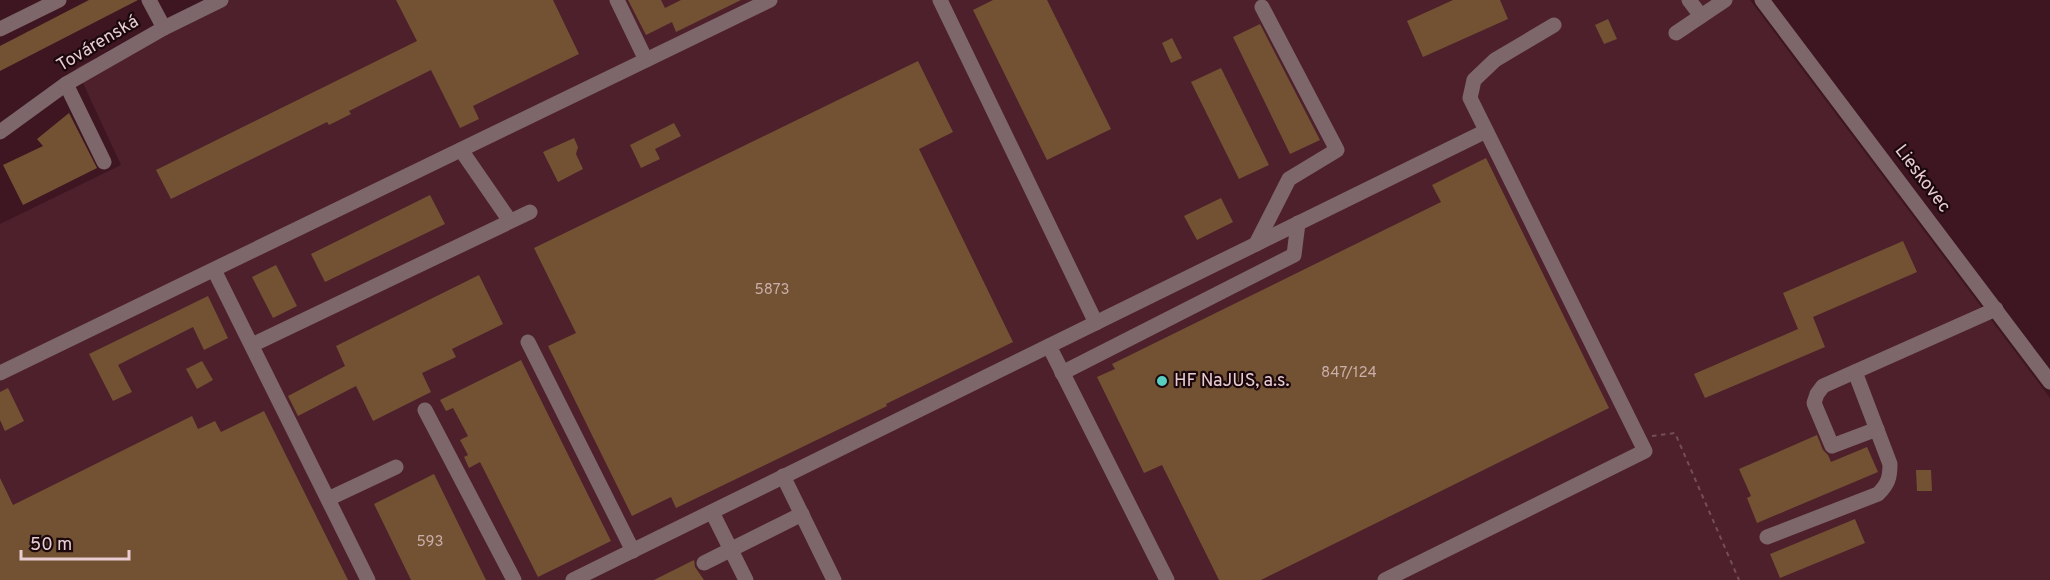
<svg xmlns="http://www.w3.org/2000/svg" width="2050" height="580" font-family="Overpass,sans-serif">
<rect width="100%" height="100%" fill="#3e1622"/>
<polygon fill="#4e202c" points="213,0 1750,0 2050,398 2050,580 0,580 0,224 121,165 76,68"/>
<g fill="#725232">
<polygon points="89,0 138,0 0,71 0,46"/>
<polygon points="396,0 553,0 579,54 473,106 479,119 460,128 431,70 349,111 351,114 329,125 327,122 171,199 156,170 417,41"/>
<polygon points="628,0 661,0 665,8 681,0 741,0 676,32 672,22 646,35"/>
<polygon points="993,0 1047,0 1111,129 1047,160 973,10"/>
<polygon points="1453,0 1500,0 1508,19 1423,57 1407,21"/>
<polygon points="1608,19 1617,39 1604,44 1595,25"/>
<polygon points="1260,24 1320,140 1290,154 1233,37"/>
<polygon points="1172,38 1182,58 1171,63 1162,43"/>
<polygon points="918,61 953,132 919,149 1013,342 886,404 887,406 676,508 671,497 632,516 548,346 576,333 534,248"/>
<polygon points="1221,68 1269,165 1239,179 1191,82"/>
<polygon points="69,113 97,168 23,205 3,165 43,146 37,139"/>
<polygon points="674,123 681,136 655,149 660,159 641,168 630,145"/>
<polygon points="574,138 578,147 576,154 583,169 558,182 543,152"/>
<polygon points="1486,158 1609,408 1261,580 1219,580 1162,465 1144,473 1097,377 1115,369 1112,364 1441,202 1432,185"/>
<polygon points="430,195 445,224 325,282 311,254"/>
<polygon points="1221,198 1233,222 1197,240 1184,216"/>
<polygon points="1903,241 1917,272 1813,317 1825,347 1705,398 1694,374 1798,329 1783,293"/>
<polygon points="276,265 297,306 273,318 252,277"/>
<polygon points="479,275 503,324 452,349 456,357 422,373 431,392 373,421 356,386 298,416 288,396 345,366 336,346"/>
<polygon points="208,296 228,338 204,350 193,327 118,365 132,392 113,401 89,354"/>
<polygon points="521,360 611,541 538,577 480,462 469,468 464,457 468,455 460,440 468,436 453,408 446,411 440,400"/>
<polygon points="202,361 213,380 197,389 186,369"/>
<polygon points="8,388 24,421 5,431 0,420 0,392"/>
<polygon points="264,411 348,580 0,580 0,478 13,505 192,416 198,429 215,421 221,432"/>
<polygon points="1817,435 1823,450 1828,455 1831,462 1867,447 1878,472 1757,523 1747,498 1751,496 1739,469"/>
<polygon points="1916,470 1931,470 1932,491 1917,491"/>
<polygon points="434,474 486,580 411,580 374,504"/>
<polygon points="1855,519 1865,543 1780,578 1770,554"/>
<polygon points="694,560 695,567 704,580 654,580"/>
</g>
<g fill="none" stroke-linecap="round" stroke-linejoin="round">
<polyline stroke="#734e58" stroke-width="2" stroke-dasharray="4.5 4.5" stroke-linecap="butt" points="1652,436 1675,433 1739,580"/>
<g stroke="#7d676b" stroke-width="15">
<polyline points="149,0 164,28"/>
<polyline points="617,0 646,60"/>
<polyline points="940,0 1096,323"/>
<polyline points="1689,0 1701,16"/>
<polyline points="1762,0 2050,382"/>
<polyline points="0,29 59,0"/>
<polyline points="1676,33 1725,0"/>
<polyline points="66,84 104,162"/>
<polyline points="0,132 66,84 164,28 221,0"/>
<polyline points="461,150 510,221"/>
<polyline points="1256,244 1289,179 1337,150 1262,7"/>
<polyline points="214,270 368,580"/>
<polyline points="528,342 633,551"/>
<polyline points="252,345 530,212"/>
<polyline points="1049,346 1167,580"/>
<polyline points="0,373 770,0"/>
<polyline points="1062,373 1294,255 1298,223"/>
<polyline points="425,410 514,580"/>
<polyline points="1877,429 1832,446 1814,403 1817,394 1823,386 1996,309"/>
<polyline points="783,476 834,580"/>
<polyline points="328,499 396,467"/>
<polyline points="712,512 746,580"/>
<path d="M1767 537 1878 494C1888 484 1890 478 1890 464L1855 372"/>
<polyline points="704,563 802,514"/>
<polyline points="573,580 1486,131"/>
<polyline points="1385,580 1645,451 1470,98 1474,80 1495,60 1554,25"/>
</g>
</g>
<circle fill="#58cec0" stroke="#1a080d" stroke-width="2" cx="1162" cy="381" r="6"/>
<g text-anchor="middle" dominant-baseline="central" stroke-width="4.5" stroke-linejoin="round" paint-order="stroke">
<g font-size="15" fill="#caaea9">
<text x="772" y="290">5873</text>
<text x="1349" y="373">847/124</text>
<text x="430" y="542">593</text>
</g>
<g font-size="18" fill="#e8ccd1" stroke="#1a080d">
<text transform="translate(98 44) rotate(-31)">Továrenská</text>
<text transform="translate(1922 179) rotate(53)">Lieskovec</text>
</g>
<g font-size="18" fill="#e8ccd1" stroke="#1a080d" text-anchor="start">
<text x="1174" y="381">HF NaJUS, a.s.</text>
</g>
</g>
<path d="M21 550v9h108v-9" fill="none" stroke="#e8ccd1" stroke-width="3"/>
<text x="30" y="550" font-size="18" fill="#e8ccd1" stroke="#1a080d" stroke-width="4.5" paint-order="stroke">50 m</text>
</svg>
